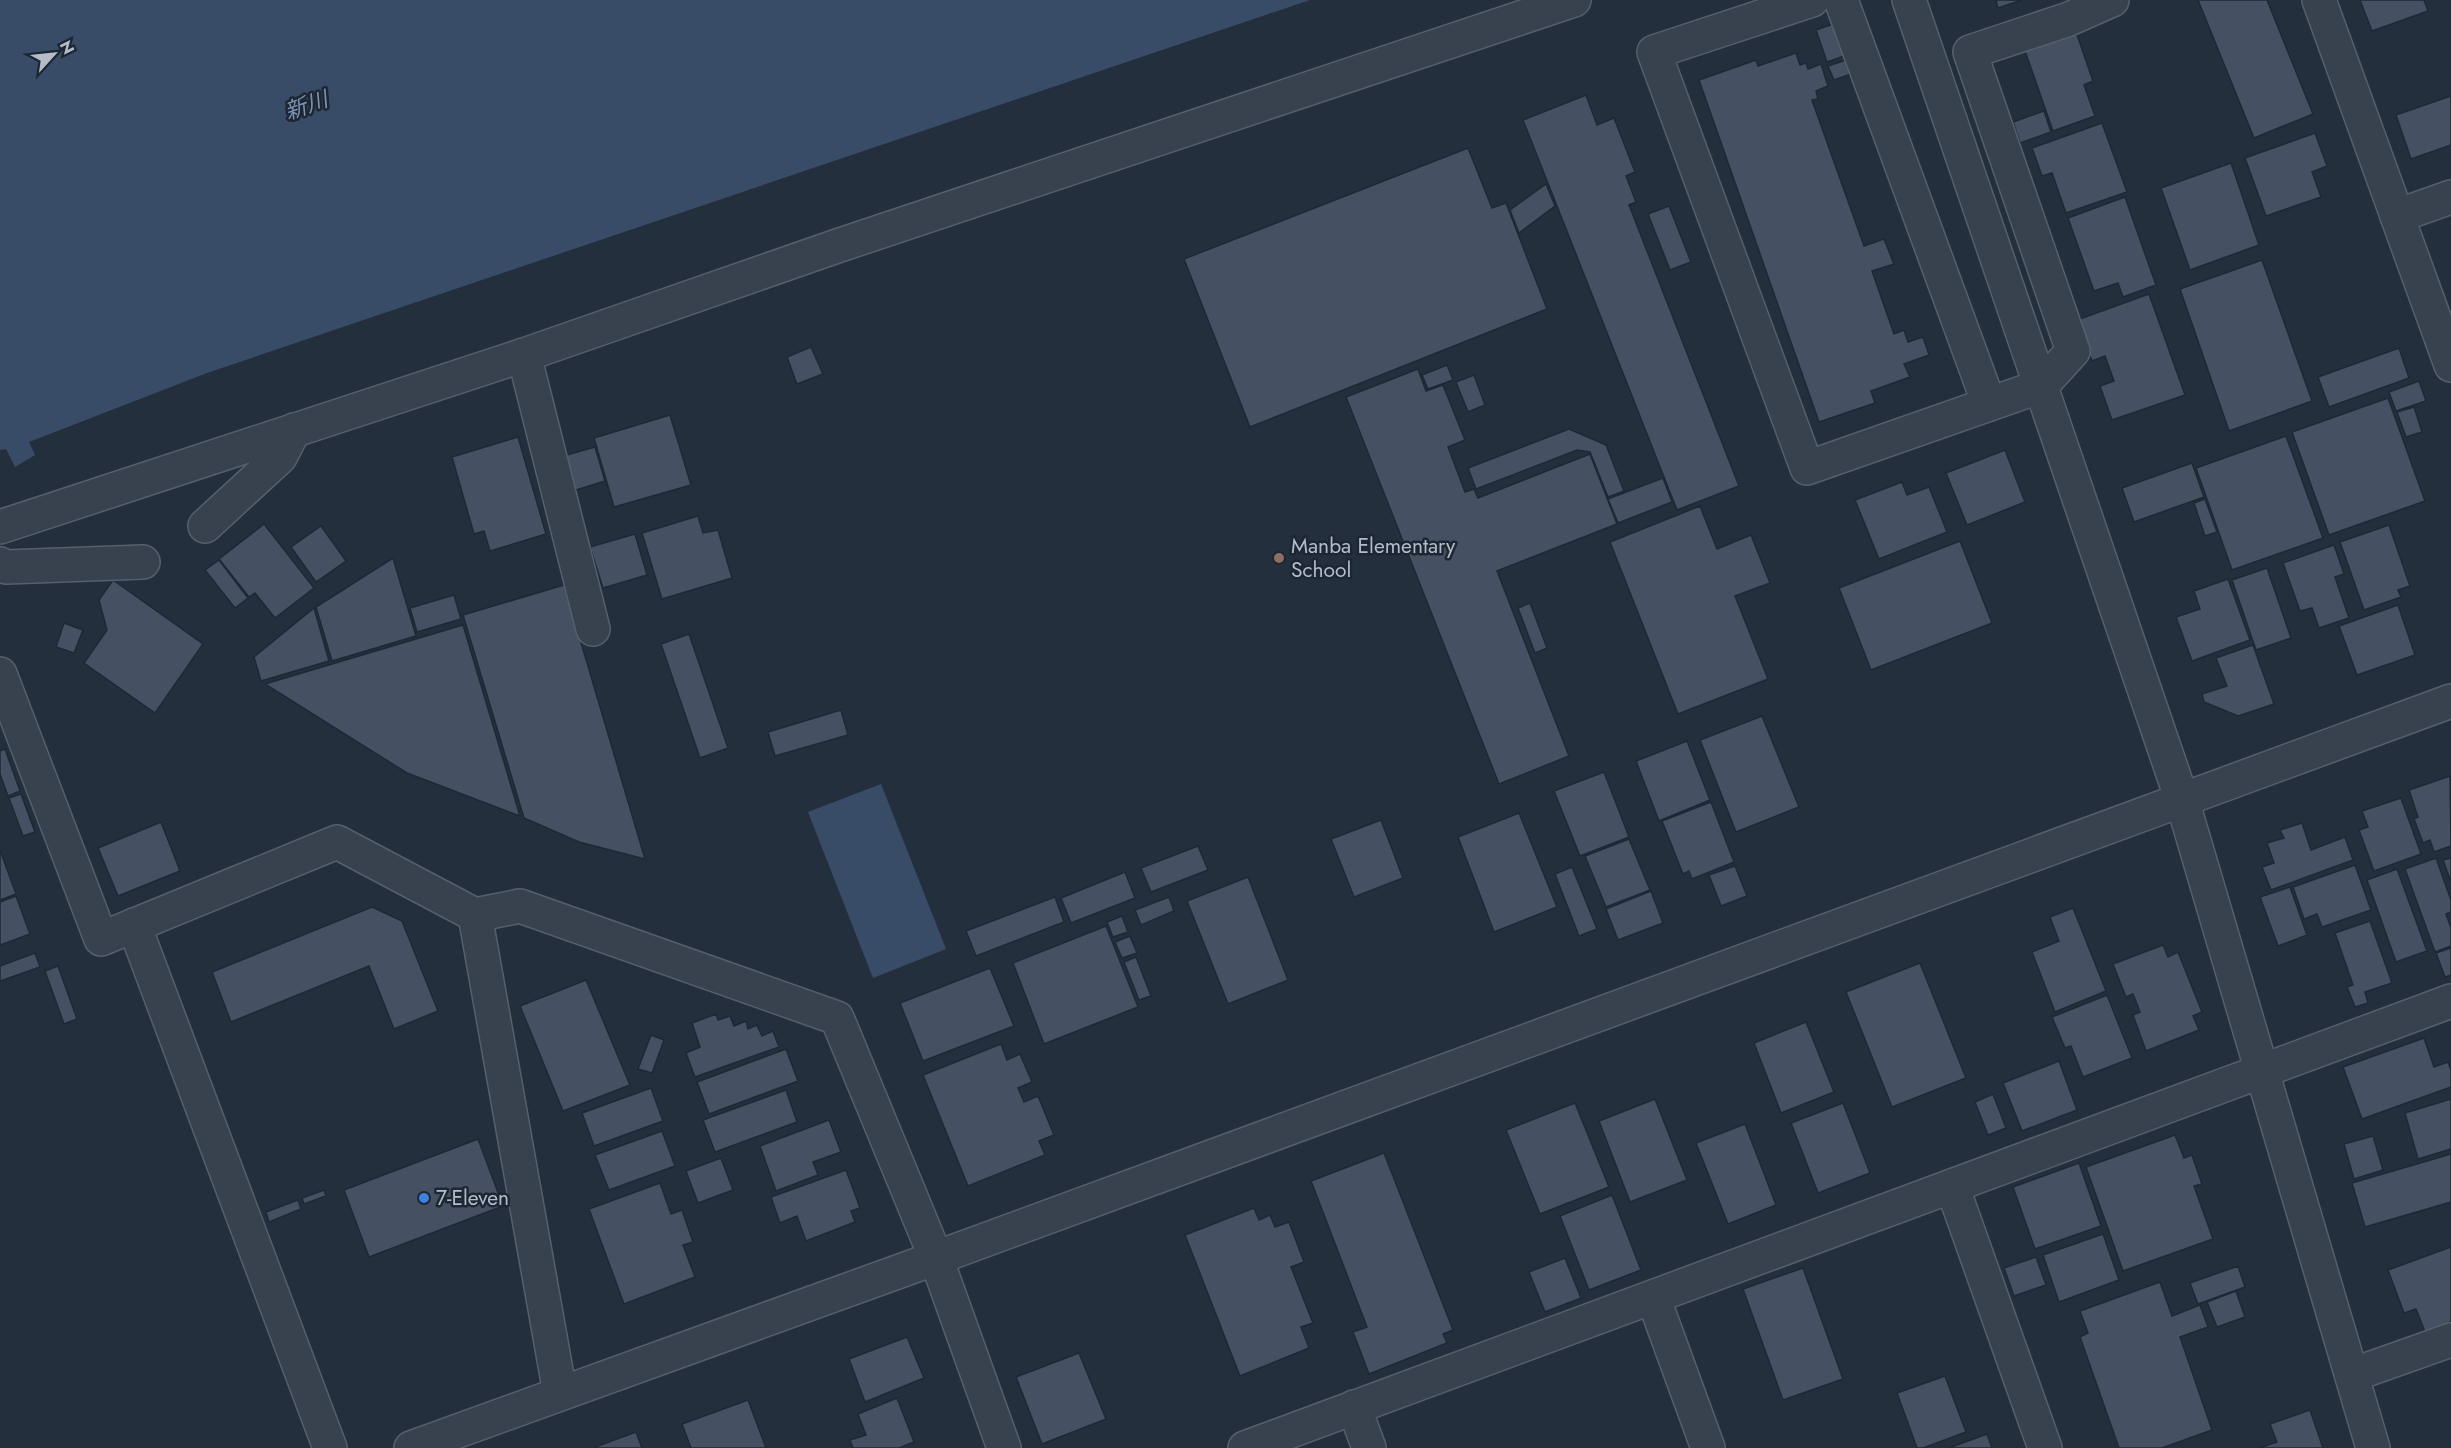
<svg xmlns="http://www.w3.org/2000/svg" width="2451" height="1448" font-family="Jost,'Noto Sans JP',sans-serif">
<rect width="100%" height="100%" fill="#242f3e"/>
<g fill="#394c67">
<polygon points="0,0 1310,0 207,373 29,442 35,455 15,467 6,449 0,450"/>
<polygon points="881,784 946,949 873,978 808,812"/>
</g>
<g fill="#455162" stroke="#1f2835" stroke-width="1.5">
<polygon points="1996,0 2022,0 1998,8"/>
<polygon points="2198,0 2267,0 2313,114 2254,138"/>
<polygon points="2360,0 2424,0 2428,11 2372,31"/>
<polygon points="1836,23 1847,55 1827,62 1816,30"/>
<polygon points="2075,29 2093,81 2084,85 2095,116 2053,131 2024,48"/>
<polygon points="1796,53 1800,65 1806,63 1808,69 1821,64 1828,86 1816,91 1818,99 1812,100 1864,246 1884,239 1894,264 1872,271 1894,334 1904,330 1908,342 1923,337 1929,355 1904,364 1910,377 1871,391 1875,403 1819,422 1699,80 1756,60 1758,66"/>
<polygon points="1849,59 1854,73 1834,80 1828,66"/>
<polygon points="1586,95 1597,125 1614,118 1635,172 1626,176 1636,202 1629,205 1739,486 1677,510 1523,120"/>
<polygon points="2451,96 2451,145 2411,159 2396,115"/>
<polygon points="2044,111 2051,132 2020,143 2013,122"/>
<polygon points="2102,123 2127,192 2066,213 2052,173 2042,176 2032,148"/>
<polygon points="2315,133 2327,166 2312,172 2321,197 2266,216 2245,158"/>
<polygon points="1468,148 1492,208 1506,203 1547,309 1250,427 1184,259"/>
<polygon points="2231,163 2259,245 2190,270 2161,188"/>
<polygon points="1546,184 1555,206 1519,233 1510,210"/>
<polygon points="2125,197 2156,285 2123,297 2118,283 2094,291 2068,218"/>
<polygon points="1669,206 1691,262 1670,270 1648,214"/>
<polygon points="2262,260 2312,401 2229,431 2180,289"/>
<polygon points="2149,294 2185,395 2112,420 2100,386 2114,381 2105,356 2092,361 2077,320"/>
<polygon points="811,347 823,374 797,384 787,357"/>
<polygon points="2399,348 2409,378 2329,407 2318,377"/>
<polygon points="1447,365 1453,380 1428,389 1422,375"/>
<polygon points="1418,369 1426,391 1443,385 1465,440 1448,447 1465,492 1474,489 1478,498 1590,454 1617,524 1497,571 1569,756 1499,784 1346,397"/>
<polygon points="1474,375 1485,405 1468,412 1456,382"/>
<polygon points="2419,381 2426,401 2396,411 2389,392"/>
<polygon points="2388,398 2425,501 2329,535 2292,432"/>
<polygon points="2414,407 2422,432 2406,437 2397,412"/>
<polygon points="670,415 691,485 614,507 594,438"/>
<polygon points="1569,429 1606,445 1624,491 1608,497 1590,452 1577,450 1476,489 1468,468"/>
<polygon points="2286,436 2323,538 2232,570 2196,468"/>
<polygon points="518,437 546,534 490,551 484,531 474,534 452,457"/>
<polygon points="595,447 605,481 573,491 563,456"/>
<polygon points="2005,450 2025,502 1967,525 1946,473"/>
<polygon points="2192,463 2204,497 2134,522 2122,488"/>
<polygon points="1663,478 1672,502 1618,523 1608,499"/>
<polygon points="1902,482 1907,495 1929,487 1947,532 1879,559 1855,500"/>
<polygon points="2205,499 2217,532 2205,536 2194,503"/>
<polygon points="1700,506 1717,549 1751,535 1770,583 1735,596 1768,679 1678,714 1610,542"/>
<polygon points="698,516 703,533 718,530 732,578 662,599 642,533"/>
<polygon points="264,524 314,588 275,618 255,593 249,597 219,559"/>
<polygon points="2389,525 2410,586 2398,590 2401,597 2364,610 2340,542"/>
<polygon points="321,526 346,561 316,582 291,547"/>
<polygon points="635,534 647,575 603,588 590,547"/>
<polygon points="1960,541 1992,623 1871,670 1839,588"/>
<polygon points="2334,545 2344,574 2335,577 2349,618 2319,628 2312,608 2300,611 2283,563"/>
<polygon points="393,558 416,636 332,661 316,607"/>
<polygon points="219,560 248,598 235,608 205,570"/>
<polygon points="2267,568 2291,638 2256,650 2232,580"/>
<polygon points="2228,579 2250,640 2192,661 2176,617 2200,609 2194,591"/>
<polygon points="113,580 203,644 155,713 84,663 107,630 99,600"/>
<polygon points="564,585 645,859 579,842 524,818 463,615"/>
<polygon points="454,595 461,619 417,632 410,608"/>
<polygon points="1530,603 1547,648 1535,653 1518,608"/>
<polygon points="2398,605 2415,655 2357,675 2339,626"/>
<polygon points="314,608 329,661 261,681 254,657"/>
<polygon points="64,623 83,630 74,653 56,647"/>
<polygon points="463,625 520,816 407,773 265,684"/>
<polygon points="689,634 728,748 700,758 661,644"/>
<polygon points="2253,645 2274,704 2238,716 2204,702 2202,694 2227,686 2216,658"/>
<polygon points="841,710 848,735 775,756 768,732"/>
<polygon points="1762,716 1799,807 1736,832 1700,740"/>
<polygon points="1687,741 1710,800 1659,821 1636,761"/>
<polygon points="5,749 20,791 8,796 0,774 0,751"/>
<polygon points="1604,772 1629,837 1580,856 1554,791"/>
<polygon points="2450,776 2451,846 2434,852 2430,840 2423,843 2414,819 2418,817 2409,790"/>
<polygon points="21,794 35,832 23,836 9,798"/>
<polygon points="2401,798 2421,854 2374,871 2359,830 2368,827 2362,811"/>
<polygon points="1711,802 1734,862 1692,879 1689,871 1683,874 1662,821"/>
<polygon points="1519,813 1557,907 1494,932 1458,837"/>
<polygon points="1381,820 1403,878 1354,897 1331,839"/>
<polygon points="161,822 180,871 118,896 98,848"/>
<polygon points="2302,823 2311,850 2345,837 2353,860 2271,890 2262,867 2274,863 2267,843 2284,838 2280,830"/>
<polygon points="1629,839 1650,890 1606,907 1585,856"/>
<polygon points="1198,846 1208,870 1151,892 1141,868"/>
<polygon points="0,850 16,894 0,900"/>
<polygon points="2436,858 2451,900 2451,912 2446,914 2451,928 2451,946 2435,952 2405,869"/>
<polygon points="2451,858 2451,882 2443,860"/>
<polygon points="2355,865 2371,910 2322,927 2317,914 2304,919 2293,887"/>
<polygon points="1735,866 1747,896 1721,906 1709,875"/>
<polygon points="1572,867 1597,929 1579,936 1555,874"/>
<polygon points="2397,869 2427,951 2396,962 2367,880"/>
<polygon points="1125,872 1135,898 1071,923 1061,898"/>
<polygon points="1248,877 1288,980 1228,1004 1187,901"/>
<polygon points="2290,887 2307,935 2278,946 2260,897"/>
<polygon points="1651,891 1663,923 1618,940 1606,909"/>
<polygon points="16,896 30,934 0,945 0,902"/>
<polygon points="1055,897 1064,922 976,956 966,931"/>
<polygon points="1169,897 1174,911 1141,925 1135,910"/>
<polygon points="372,907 402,921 438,1011 394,1029 369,966 231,1022 212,972"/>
<polygon points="2073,908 2106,991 2055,1012 2032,952 2059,941 2050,917"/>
<polygon points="1122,916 1128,932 1113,937 1107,922"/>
<polygon points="2370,921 2392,983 2365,992 2368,1003 2355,1007 2347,987 2353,985 2335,933"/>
<polygon points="1106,926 1138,1007 1044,1044 1013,963"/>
<polygon points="1130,936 1137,953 1122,958 1115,942"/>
<polygon points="2163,945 2168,957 2178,952 2202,1012 2193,1016 2199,1030 2146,1051 2133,1015 2140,1012 2133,994 2126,997 2113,964"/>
<polygon points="2451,948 2451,975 2445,977 2436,953"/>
<polygon points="35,953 40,967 0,981 0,966"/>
<polygon points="1136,957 1151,996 1139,1000 1124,962"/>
<polygon points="1920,963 1966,1078 1892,1107 1846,992"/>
<polygon points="58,966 77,1019 64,1024 45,971"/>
<polygon points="990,968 1014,1026 923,1061 900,1003"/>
<polygon points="586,980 630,1085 563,1111 520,1006"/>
<polygon points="2107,995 2132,1058 2083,1077 2071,1046 2065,1048 2052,1017"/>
<polygon points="716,1014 718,1020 730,1016 734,1026 746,1021 748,1029 757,1025 762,1036 773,1031 779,1047 695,1077 686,1053 700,1047 692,1023"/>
<polygon points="1806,1022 1834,1092 1781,1113 1754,1043"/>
<polygon points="651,1035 664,1040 652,1073 638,1069"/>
<polygon points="2424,1038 2434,1067 2448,1062 2451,1070 2451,1087 2362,1119 2343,1067"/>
<polygon points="1001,1044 1007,1060 1020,1054 1032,1082 1018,1088 1024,1102 1038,1096 1054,1135 1039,1141 1045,1155 968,1186 923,1075"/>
<polygon points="786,1049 798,1081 709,1114 697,1082"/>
<polygon points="2059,1061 2077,1110 2022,1131 2003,1083"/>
<polygon points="651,1088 663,1121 594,1146 582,1113"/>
<polygon points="786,1090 797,1122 715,1152 703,1120"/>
<polygon points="1993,1094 2006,1128 1988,1135 1975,1102"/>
<polygon points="1655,1099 1687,1180 1630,1202 1599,1121"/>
<polygon points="2451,1099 2451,1149 2418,1159 2405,1113"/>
<polygon points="1575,1103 1609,1187 1540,1214 1506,1130"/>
<polygon points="1843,1103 1870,1173 1818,1193 1791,1123"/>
<polygon points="829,1120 841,1152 813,1162 818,1175 776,1191 760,1146"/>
<polygon points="1745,1124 1776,1205 1728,1224 1696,1143"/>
<polygon points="662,1131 675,1166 609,1190 595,1155"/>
<polygon points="2175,1135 2184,1158 2192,1155 2202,1184 2194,1186 2213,1239 2123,1271 2086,1167"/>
<polygon points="2373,1136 2383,1170 2354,1179 2344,1144"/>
<polygon points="478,1139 503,1206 369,1257 344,1190"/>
<polygon points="1384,1153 1453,1330 1443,1334 1447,1343 1369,1374 1353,1332 1367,1327 1311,1181"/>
<polygon points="2451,1154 2451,1202 2365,1227 2352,1183"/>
<polygon points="721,1158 733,1190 698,1203 686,1171"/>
<polygon points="2079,1163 2101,1226 2035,1249 2013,1187"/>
<polygon points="846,1170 860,1208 851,1211 855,1222 806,1241 797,1216 780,1223 771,1197"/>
<polygon points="660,1183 671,1214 682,1210 693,1242 683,1245 695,1277 624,1304 589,1209"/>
<polygon points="324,1190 326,1196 304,1204 302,1198"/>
<polygon points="1612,1195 1641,1270 1589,1290 1560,1216"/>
<polygon points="298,1200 301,1209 269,1222 266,1212"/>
<polygon points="1254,1208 1259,1220 1270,1215 1275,1227 1289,1222 1304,1262 1291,1267 1313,1323 1301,1327 1309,1348 1240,1376 1185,1235"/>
<polygon points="2103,1234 2119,1280 2059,1302 2043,1255"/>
<polygon points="2451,1247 2451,1322 2425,1332 2416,1309 2404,1313 2388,1270"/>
<polygon points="2036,1257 2046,1285 2014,1296 2004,1268"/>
<polygon points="1565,1258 1581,1298 1545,1312 1529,1272"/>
<polygon points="2238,1266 2245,1287 2198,1304 2190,1283"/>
<polygon points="1803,1268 1843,1379 1783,1400 1743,1289"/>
<polygon points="2160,1282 2172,1316 2200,1305 2208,1327 2180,1337 2212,1430 2162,1448 2119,1448 2080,1337 2088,1333 2080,1311"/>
<polygon points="2236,1291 2245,1317 2217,1327 2207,1302"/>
<polygon points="907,1337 924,1378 865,1402 849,1359"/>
<polygon points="1079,1353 1106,1419 1042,1444 1016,1377"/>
<polygon points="1945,1376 1966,1432 1923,1448 1917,1448 1897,1393"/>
<polygon points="897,1398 914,1442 899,1448 853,1448 850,1440 866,1435 858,1414"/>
<polygon points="748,1400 766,1448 691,1448 682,1424"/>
<polygon points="2310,1410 2323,1448 2259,1448 2277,1442 2270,1424"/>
<polygon points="636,1432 642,1448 595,1448 595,1447"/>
<polygon points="1987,1434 1992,1448 1949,1448"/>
</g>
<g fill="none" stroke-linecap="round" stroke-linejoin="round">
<defs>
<g id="minor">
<polyline points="1812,0 1654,52 1807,468 2041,386 2073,351 1970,52 2069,19 2112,0"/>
<polyline points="1841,0 1989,404"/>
<polyline points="1909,0 2182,800 2373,1448"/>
<polyline points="2319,0 2451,365"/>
<polyline points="2397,216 2451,197"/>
<polyline points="524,355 593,629"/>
<polyline points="205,526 280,457 294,430"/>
<polyline points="0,527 524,355 840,245 1574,0"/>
<polyline points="0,564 6,567 143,562"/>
<polyline points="0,674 101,939 337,842 475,915"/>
<polyline points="134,925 330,1448"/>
<polyline points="1952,1186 2045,1448"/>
<polyline points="1653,1297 1708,1448"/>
<polyline points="2352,1375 2451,1340"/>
<polyline points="560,1393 475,915 520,906 837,1018 936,1258 1004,1448"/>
<polyline points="1354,1407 1369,1448"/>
<polyline points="411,1448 936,1258 2451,701"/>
<polyline points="1245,1448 2451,1001"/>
</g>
</defs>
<use href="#minor" stroke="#565f6c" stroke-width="36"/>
<use href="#minor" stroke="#38414e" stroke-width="33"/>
</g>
<circle fill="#8d6e63" stroke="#1d2633" stroke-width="2" cx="1279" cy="558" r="6"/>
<circle fill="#3f7fe0" stroke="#1d2633" stroke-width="2" cx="424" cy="1198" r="6"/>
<g text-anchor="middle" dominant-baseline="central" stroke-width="5" stroke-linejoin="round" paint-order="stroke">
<g font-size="21" fill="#b4bcc9" stroke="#1d2633" text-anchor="start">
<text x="1291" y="546">Manba Elementary<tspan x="1291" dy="24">School</tspan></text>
<text x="436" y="1198">7-Eleven</text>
</g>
<g font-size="22" font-style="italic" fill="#7c92b1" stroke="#1d2633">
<text transform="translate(306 105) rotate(-19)">新川</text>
</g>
</g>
<g transform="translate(54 54) rotate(63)" stroke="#1d2633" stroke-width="4.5" paint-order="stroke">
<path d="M0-4.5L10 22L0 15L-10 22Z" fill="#b4bcc9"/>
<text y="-9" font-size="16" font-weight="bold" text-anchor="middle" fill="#b4bcc9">N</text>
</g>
</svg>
